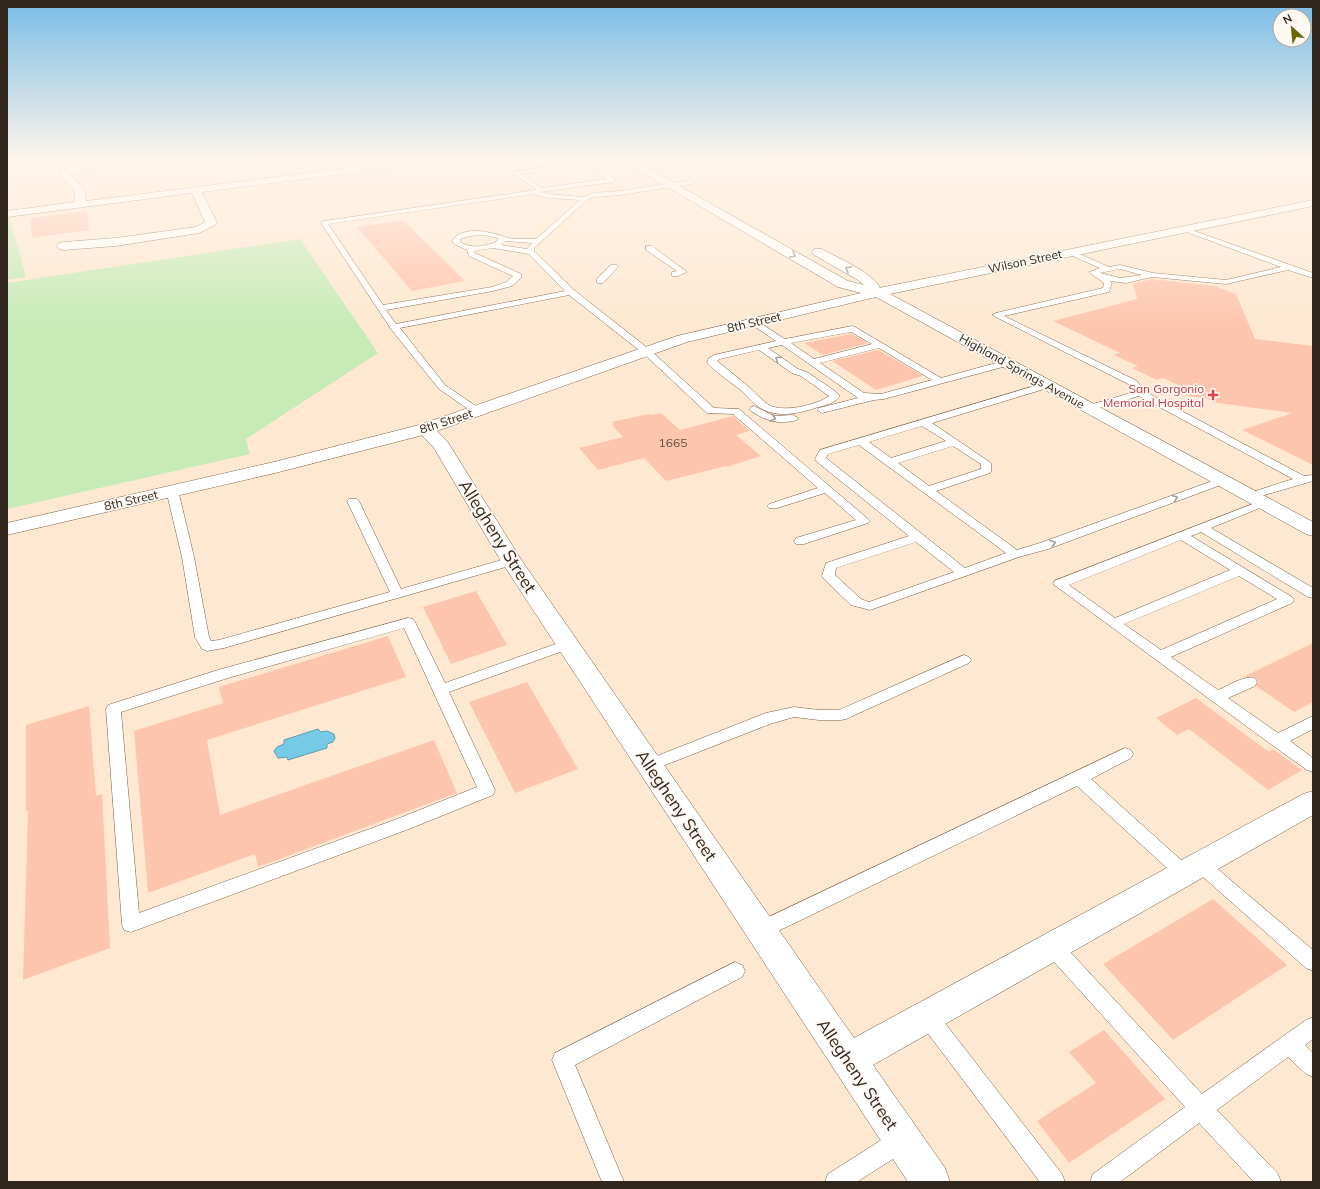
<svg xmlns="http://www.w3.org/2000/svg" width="1320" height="1189" font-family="Mulish,sans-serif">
<rect width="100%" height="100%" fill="#fee8d1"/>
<g fill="#c6ebb7">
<polygon points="7,210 26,277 7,280"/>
<polygon points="300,239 378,353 246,439 250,454 7,509 7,283"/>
</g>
<polygon fill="#75cbe5" stroke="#609aa9" points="318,729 321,732 327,731 334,734 335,738 333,742 327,744 327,748 288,760 287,757 278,758 274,751 277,747 284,744 284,740"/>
<g fill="#fec5ae">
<polygon points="87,211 89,230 32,238 30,218"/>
<polygon points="403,220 465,281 412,291 357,227"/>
<polygon points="1151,279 1215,286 1236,294 1255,339 1313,346 1313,465 1242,430 1292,413 1211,402 1209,399 1181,395 1178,385 1163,378 1157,380 1132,368 1138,366 1114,355 1120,353 1053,321 1137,299 1133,284"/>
<polygon points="851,334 868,343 823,355 804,343"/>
<polygon points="878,350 915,371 923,376 876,390 832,361"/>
<polygon points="661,413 680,430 733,416 750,431 736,435 761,456 727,467 726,466 666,481 644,458 598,470 579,448 623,437 612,425 614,424 612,422 648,414 650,415"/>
<polygon points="476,591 507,645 451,664 423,607"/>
<polygon points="388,636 406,677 207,740 220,815 434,740 457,793 258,867 255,854 148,893 134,731 223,703 219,687"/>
<polygon points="1313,643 1313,702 1294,712 1256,686 1258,681 1255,677 1243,677"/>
<polygon points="527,682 578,769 515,793 469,702"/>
<polygon points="1196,698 1269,752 1273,749 1302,770 1268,790 1189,729 1177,735 1156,718"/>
<polygon points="89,706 96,796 102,794 110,948 23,980 28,811 26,811 26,725"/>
<polygon points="1213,899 1287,965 1173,1040 1103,964"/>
<polygon points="1104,1030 1165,1099 1069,1163 1037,1121 1096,1083 1069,1052"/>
</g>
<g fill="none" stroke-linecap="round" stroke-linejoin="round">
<defs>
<g id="lane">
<path d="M587 161 616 180 613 182 540 192 549 194 584 197 593 193 620 191 691 180 694 182 691 184 620 195 595 197 587 200 534 248V251L574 290 650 350 714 408 739 409 868 519 870 521 868 523 804 544H796L794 541 796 538 856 520 825 493 777 508H769L767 506 769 504 818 488 733 414 707 413 644 354 569 295 400 328 445 385 483 411 482 413H474L439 389 391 329 321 223 324 221 535 190 536 189 514 174V172ZM586 165 607 179 542 188 521 174ZM535 194 548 198 580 200 536 239C528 238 512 240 505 237 491 232 465 225 452 240L454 244 467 250 469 256 513 276 506 282 492 287 383 305 328 224ZM484 235 498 238 497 241C486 247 471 249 460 242V239L470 236ZM505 241 532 243 527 249 501 245ZM493 248 529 254 565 291 396 324 386 310 493 291 512 286 521 278V274L475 253 474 251Z"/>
<path d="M1183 227 1313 273V278L1288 270 1226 284 1152 277 1126 283 1110 281 1112 283 1109 292 1004 316 1137 381 1144 391 1304 476 1313 475V481L1254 498H1246L1244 496 1246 494 1293 479 1139 396 1092 410H1086L1084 408 1086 406 1134 392 1130 385 992 315 996 313 1103 288 1104 283 1089 272 1100 268 1068 254V250H1071L1109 267 1120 265 1153 273 1226 280 1281 267 1181 230 1180 229ZM1120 269 1142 275 1120 278 1100 273Z"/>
<polygon points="646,246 652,246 687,272 678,276 672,276 672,272 677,271 646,250"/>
<polygon points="611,265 617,265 618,267 603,283 597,283 597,279"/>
<path d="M754 319 785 339 852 326 855 327 941 378 1007 360 1012 363 1010 365 884 399 874 400 822 413 817 410 819 408 858 398 782 345 768 348 798 369 807 372 835 391 840 396C834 404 825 405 815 408 797 414 773 419 756 405 750 400 745 393 738 388 728 380 715 372 707 362L709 358 714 355 776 341 751 324 750 322 751 320ZM851 332 872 344 814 359 791 343ZM879 348 932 380 881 394 864 393 820 363ZM759 350 792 373 801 376 829 396C817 405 783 413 769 405 762 401 757 394 751 389 740 379 728 370 717 361L720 359Z"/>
<path d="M1048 382 1053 385 1051 387 932 423 991 463V471L990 473 936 491 1017 550 1040 543 1218 479H1226L1228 481 1226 483 1048 549 1019 557 870 610 851 605 824 579 822 576 826 563 909 536 816 461 815 459 820 450ZM922 426 946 441 891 458 869 442ZM859 445 1006 553 965 568 826 458 828 454ZM953 446 981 464V469L929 486 898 463ZM916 542 954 572 869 602 861 599 835 575 836 568Z"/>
<path d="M754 406 774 416 793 415 798 418 797 420C779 425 766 421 751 411L749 409 751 407Z"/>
<polygon points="172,487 178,490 194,557 209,637 211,641 219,640 390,592 347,501 349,499 357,499 359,501 401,589 512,557 516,558 518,561 516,564 224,648 207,651 202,649 195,637 182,557 166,490"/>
<path d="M1263 500 1267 501 1269 503 1267 505 1211 528 1313 588V598L1308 597 1201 532 1191 536 1292 597 1294 600 1292 603 1171 657 1218 690C1228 686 1244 675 1255 678L1257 682 1255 686 1228 698 1278 733 1313 716V729L1290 741 1313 758V772L1307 770 1272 745 1053 584 1054 581ZM1181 540 1230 570 1115 618 1069 585ZM1239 576 1277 599 1161 650 1124 624Z"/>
<path d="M408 618 413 619 415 622 445 683 564 641 569 639 574 641 576 644 574 647 449 692 495 790 493 795 409 829 131 932 124 930 122 924 106 709 108 705 218 670ZM404 628 477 787 397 819 139 913 121 712 228 678Z"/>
<polygon points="964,655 969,657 971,660 969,663 846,719 841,720 819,720 794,717 770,724 650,771 644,769 642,765 644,761 766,713 794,707 819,710 839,710"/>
<polygon points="1125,748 1131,750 1133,754 1131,758 1091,779 1190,868 1193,873 1190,878 1184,881 1178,878 1077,786 768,936 761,938 754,936 752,930 754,924"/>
<polygon points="1200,857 1206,859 1313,950 1313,971 1306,968 1194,869 1191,864 1194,859"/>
<polygon points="1053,938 1060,941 1202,1094 1282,1037 1306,1020 1313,1017 1313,1039 1305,1045 1313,1053 1313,1077 1306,1074 1288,1057 1217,1110 1278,1174 1281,1182 1254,1182 1199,1123 1120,1182 1090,1182 1093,1174 1185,1107 1046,953 1044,947 1046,941"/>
<polygon points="735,962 742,965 745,971 742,977 575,1065 624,1182 602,1182 552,1060 555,1053"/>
<polygon points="927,1006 934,1009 1062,1174 1065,1182 1040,1182 920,1023 917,1016 920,1009"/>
<polygon points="902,1129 910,1132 913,1140 910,1148 857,1182 825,1182 828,1174 894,1132"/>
</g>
<g id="street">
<polygon points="105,161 129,161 124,164 86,169 70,174 85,191 86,201 403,161 427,161 422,164 202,192 217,223 215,225 199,233 116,246 63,250 59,249 57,246 59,243 63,242 116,238 196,227 205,222 192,193 7,217 7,211 75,202 75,191 60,175 59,173 60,171 85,163"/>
<polygon points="425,424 431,425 447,441 522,561 854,1038 1303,794 1313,791 1313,815 873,1065 945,1168 950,1182 908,1182 501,561 434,448 416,429 419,425"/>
</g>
<path id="secondary" d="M625 161H635L848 281 864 285 858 280 814 255 812 252 814 249H822C841 260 867 269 880 287L879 288 1313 200V206L890 294 1313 522V536L1306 534 876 297 687 342 431 433 275 473 7 535V523L274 462 419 425 677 336 861 293 838 287 626 163Z"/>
</defs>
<use href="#lane" stroke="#765f46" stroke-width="1"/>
<use href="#street" stroke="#765f46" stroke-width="1"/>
<use href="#secondary" stroke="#765f46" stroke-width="1"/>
<use href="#lane" fill="#fff" fill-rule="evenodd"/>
<use href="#street" fill="#fff" fill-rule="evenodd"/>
<use href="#secondary" fill="#fff" fill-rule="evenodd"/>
</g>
<defs><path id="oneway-chevron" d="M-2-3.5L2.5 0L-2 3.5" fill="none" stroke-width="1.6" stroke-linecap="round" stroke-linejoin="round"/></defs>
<g stroke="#a29d99">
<use href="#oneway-chevron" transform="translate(793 255) rotate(30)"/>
<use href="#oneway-chevron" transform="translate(848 269) rotate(-151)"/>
<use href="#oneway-chevron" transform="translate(778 359) rotate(-145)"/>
<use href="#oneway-chevron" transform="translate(773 418) rotate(14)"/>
<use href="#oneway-chevron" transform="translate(1175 498) rotate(-20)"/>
<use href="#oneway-chevron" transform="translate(1053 543) rotate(-20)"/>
</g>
<linearGradient id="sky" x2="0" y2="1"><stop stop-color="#7abde7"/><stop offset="0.49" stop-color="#fff5ea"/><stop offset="1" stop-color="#fff5ea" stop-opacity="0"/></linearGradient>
<rect width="1320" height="327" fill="url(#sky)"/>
<path fill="#e0444e" stroke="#fef8f3" stroke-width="1.5" d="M1211 389h4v4h4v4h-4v4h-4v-4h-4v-4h4z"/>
<g text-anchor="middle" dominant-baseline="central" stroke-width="3.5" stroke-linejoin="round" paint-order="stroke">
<g font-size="12" fill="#30261c" stroke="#fef8f3">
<text transform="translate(1025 261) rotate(-12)">Wilson Street</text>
<text transform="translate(754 322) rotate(-13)">8th Street</text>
<text transform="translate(1022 371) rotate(29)">Highland Springs Avenue</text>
<text transform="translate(446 421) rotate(-18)">8th Street</text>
<text transform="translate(131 500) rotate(-13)">8th Street</text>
</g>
<g font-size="12" fill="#be3a42" stroke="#fef8f3" text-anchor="end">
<text x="1204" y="388">San Gorgonio<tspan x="1204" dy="14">Memorial Hospital</tspan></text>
</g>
<g font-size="12" fill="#644e40">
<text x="673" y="442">1665</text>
</g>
<g font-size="17" fill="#30261c" stroke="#fef8f3">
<text transform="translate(498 536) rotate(58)">Allegheny Street</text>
<text transform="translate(677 805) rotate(56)">Allegheny Street</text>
<text transform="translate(858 1074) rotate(56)">Allegheny Street</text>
</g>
</g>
<rect width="1320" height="1189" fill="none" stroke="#30261c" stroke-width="16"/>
<g transform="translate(1292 28) rotate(333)"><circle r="19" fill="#fef8f3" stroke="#aca49d"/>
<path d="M0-3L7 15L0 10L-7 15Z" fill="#696700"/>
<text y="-6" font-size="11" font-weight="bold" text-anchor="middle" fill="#30261c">N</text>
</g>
</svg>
